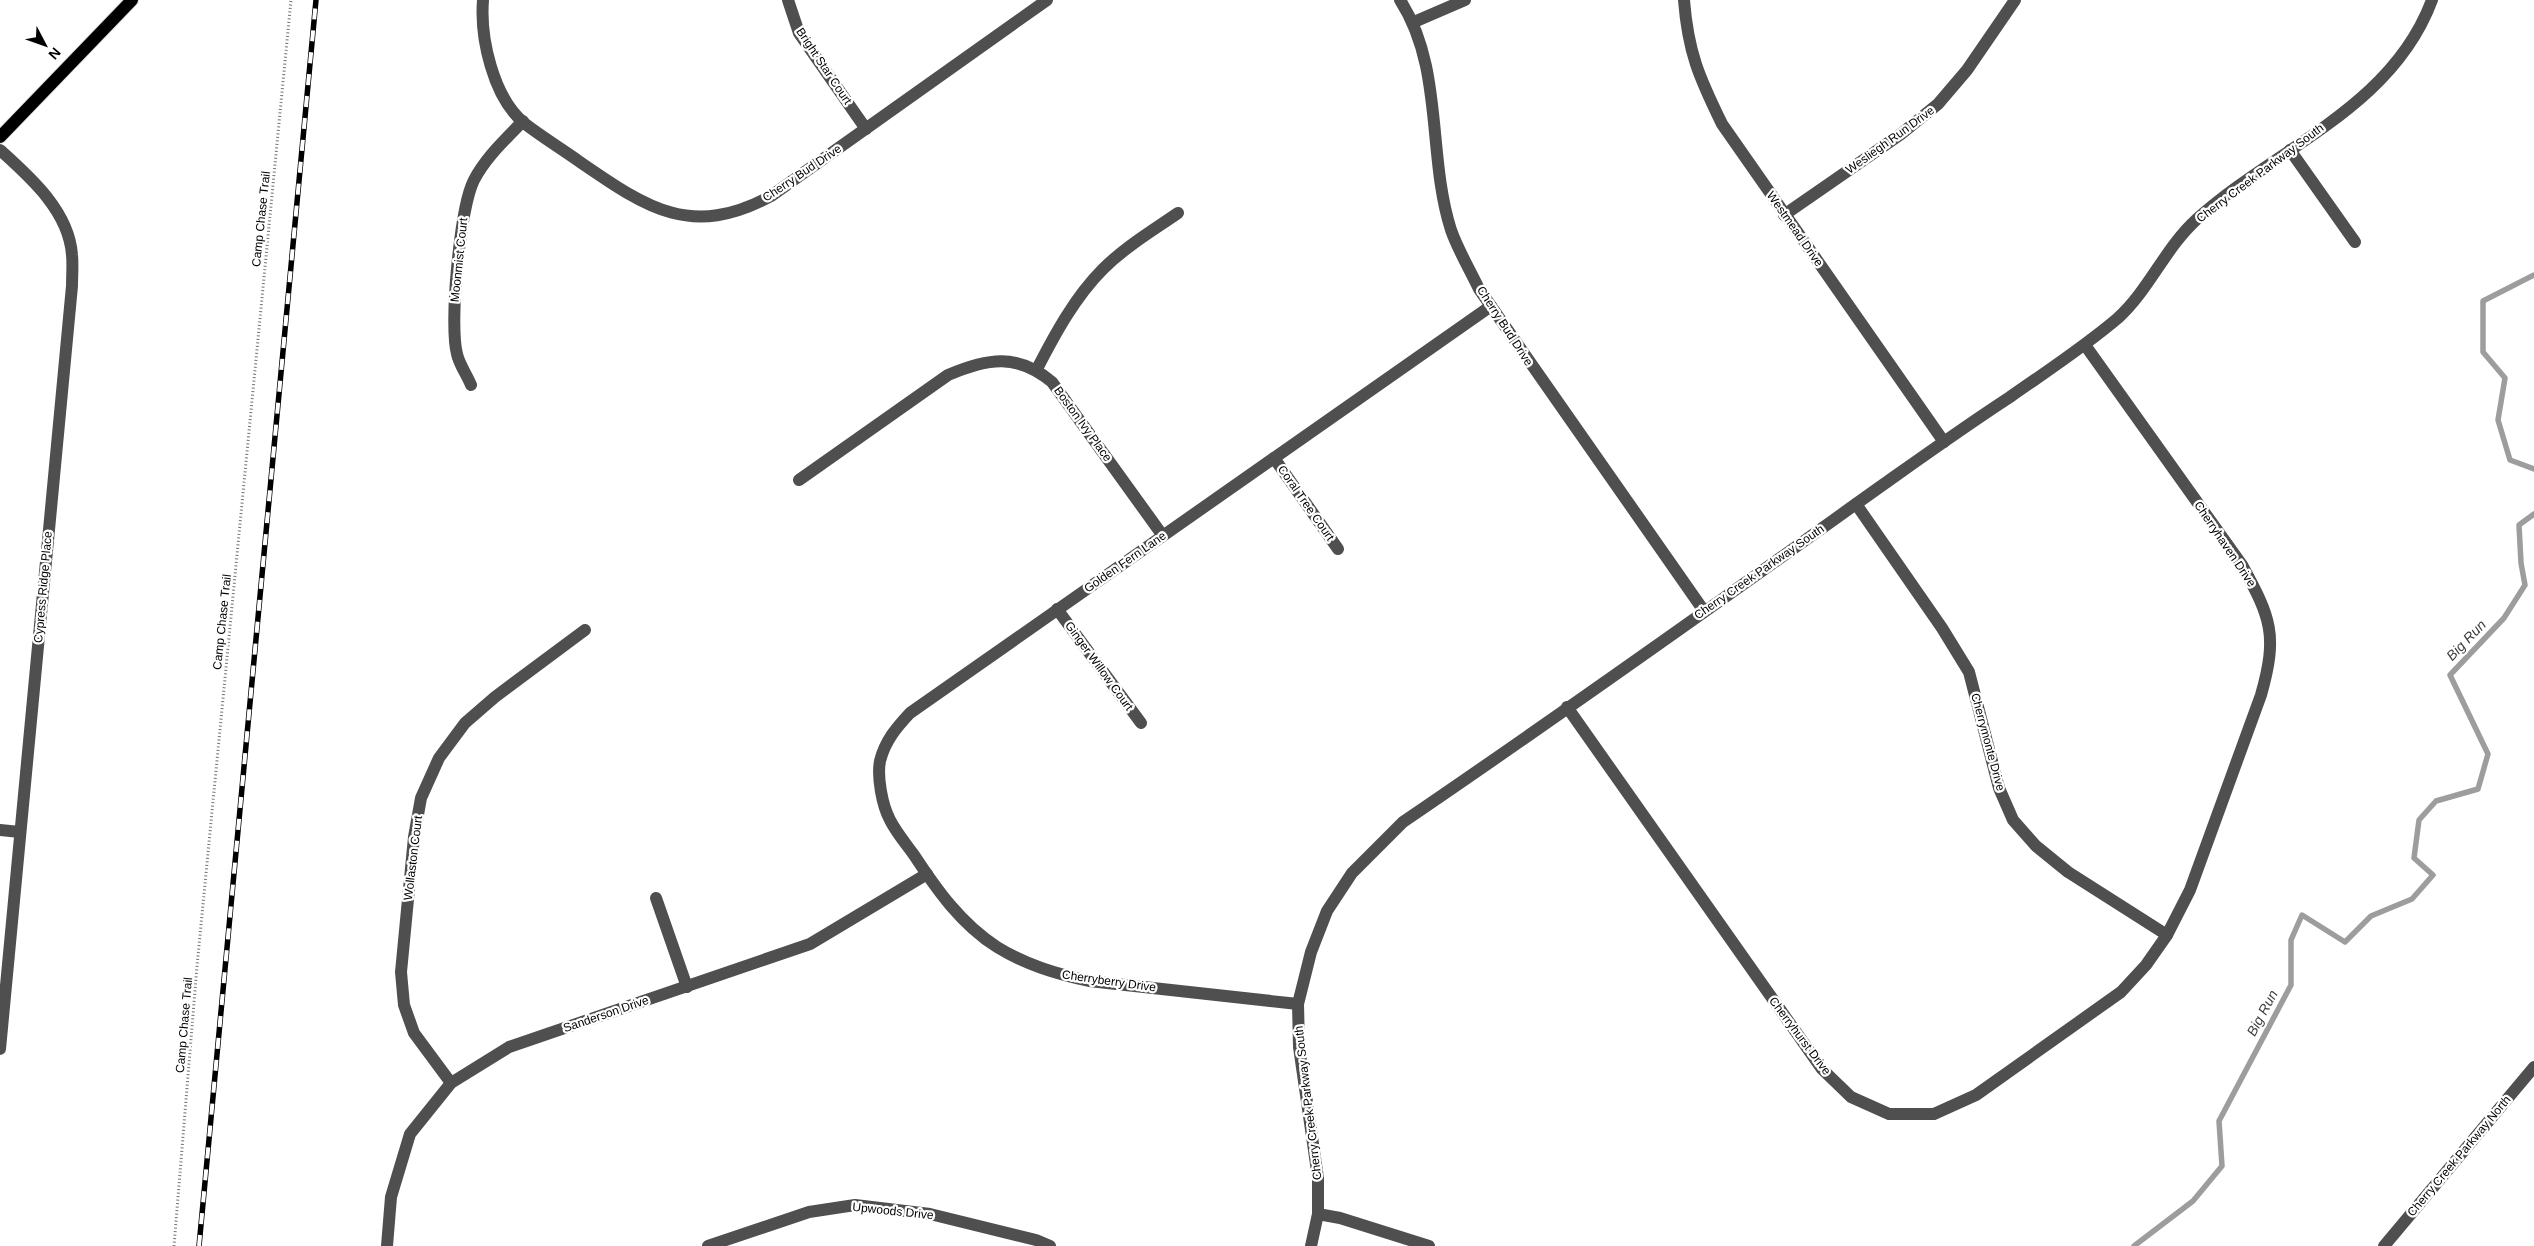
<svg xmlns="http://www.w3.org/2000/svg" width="2534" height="1246" font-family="Arial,sans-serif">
<rect width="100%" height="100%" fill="#fff"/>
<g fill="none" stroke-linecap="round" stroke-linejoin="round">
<g stroke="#9d9d9d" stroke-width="5.5">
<polyline points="2534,275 2483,301 2483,352 2505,378 2498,420 2510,460 2534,469"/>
<polyline points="2134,1246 2193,1201 2222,1166 2219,1121 2291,985 2291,940 2302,915 2345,942 2371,916 2412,899 2433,875 2414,858 2419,820 2436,801 2478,789 2488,754 2450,675 2504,618 2525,585 2521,563 2519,525 2534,514"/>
</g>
<defs>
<polyline id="major" points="0,137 132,0"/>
</defs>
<use href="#major" stroke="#dbdbdb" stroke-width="14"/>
<polyline stroke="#717171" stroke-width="3" stroke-dasharray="1 2.5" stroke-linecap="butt" points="174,1246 197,966 291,0"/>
<g stroke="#4f4f4f" stroke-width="12">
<path d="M483 0C480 38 493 97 524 123 542 137 562 149 580 162 647 208 691 239 771 196L1047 0"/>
<polyline points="788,0 799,33 866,129"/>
<path d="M1400 0C1444 68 1427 155 1451 230 1458 250 1470 270 1479 289L1704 611"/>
<path d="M1684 0C1688 52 1699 77 1722 124L1944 442"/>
<polyline points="1414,22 1465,0"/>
<path d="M0 150C30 177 69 211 72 255 73 265 72 276 72 286L0 1049"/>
<polyline points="2290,150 2355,242"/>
<polyline points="1784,215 1901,134 1938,104 1967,70 2015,0"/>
<path d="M1037 369C1055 334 1075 297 1103 269 1125 247 1152 231 1178 213"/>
<path d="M471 385C467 375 459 364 457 354 449 324 460 207 474 180 486 157 505 140 523 121"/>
<polyline points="1274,458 1338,549"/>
<path d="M799 480 948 375C988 358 1017 353 1052 382L1163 536"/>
<polyline points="1856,504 1942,628 1969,672 1999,788 2013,820 2036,846 2068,872 2167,935"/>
<polyline points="1057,609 1141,723"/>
<path d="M1567 707 1822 1069 1851 1097 1889 1114H1934L1976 1095 2121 992 2146 965 2167 935 2190 890 2261 695C2278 635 2271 618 2242 565L2085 345"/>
<polyline points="0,830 20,832"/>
<polyline points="656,898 687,987"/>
<path d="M1298 1004 1089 981C1057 974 1026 965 997 947 961 924 937 890 914 855 906 844 896 832 890 820 882 805 877 777 880 761 885 741 896 728 910 713L1491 306"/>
<polyline points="451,1083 414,1033 404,1005 401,972 414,837 421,798 439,758 465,723 495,697 585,630"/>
<polyline points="1318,1214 1340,1218 1429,1246"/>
<polyline points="387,1246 391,1197 410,1134 451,1083 509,1047 810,944 927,874"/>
<polyline points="708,1246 809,1212 855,1205 930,1214 1036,1240 1050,1246"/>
<path d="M1311 1246 1318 1214V1178L1299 1047 1298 1004 1311 952 1327 911 1352 873 1403 822C1565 712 1724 598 1884 484 1925 455 1967 425 2010 397 2047 371 2084 347 2118 318 2149 290 2165 248 2197 219 2277 147 2392 108 2432 0"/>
<polyline points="2384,1246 2534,1067"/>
</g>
<use href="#major" stroke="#000" stroke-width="12"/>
<defs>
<polyline id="rail" points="199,1246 316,0"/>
</defs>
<use href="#rail" stroke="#000" stroke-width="5.5"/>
<use href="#rail" stroke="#fff" stroke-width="4" stroke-dasharray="11" stroke-linecap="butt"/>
</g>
<g text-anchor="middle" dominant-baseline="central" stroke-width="4.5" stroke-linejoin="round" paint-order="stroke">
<g font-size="12" fill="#000" stroke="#fff">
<text transform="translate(824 66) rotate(56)">Bright Star Court</text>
<text transform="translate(1890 140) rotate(-36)">Wesliegh Run Drive</text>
<text transform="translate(802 173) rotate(-34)">Cherry Bud Drive</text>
<text transform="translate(2260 173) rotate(-37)">Cherry Creek Parkway South</text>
<text transform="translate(261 219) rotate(-84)">Camp Chase Trail</text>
<text transform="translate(1795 229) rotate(55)">Westmead Drive</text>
<text transform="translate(459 260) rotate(-84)">Moonmist Court</text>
<text transform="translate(1505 326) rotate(57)">Cherry Bud Drive</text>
<text transform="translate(1083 424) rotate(54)">Boston Ivy Place</text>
<text transform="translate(1306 503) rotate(55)">Coral Tree Court</text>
<text transform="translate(2225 544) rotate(56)">Cherryhaven Drive</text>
<text transform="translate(1125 562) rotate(-35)">Golden Fern Lane</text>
<text transform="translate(1759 572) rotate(-35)">Cherry Creek Parkway South</text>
<text transform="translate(43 587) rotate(-85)">Cypress Ridge Place</text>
<text transform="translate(222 622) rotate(-84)">Camp Chase Trail</text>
<text transform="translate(1099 666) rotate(54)">Ginger Willow Court</text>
<text transform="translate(1988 742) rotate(75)">Cherrymonte Drive</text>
<text transform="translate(413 858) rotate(-83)">Wollaston Court</text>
<text transform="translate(1109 981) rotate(8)">Cherryberry Drive</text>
<text transform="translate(606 1014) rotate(-19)">Sanderson Drive</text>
<text transform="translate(184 1025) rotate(-85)">Camp Chase Trail</text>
<text transform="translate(1800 1036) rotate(53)">Cherryhurst Drive</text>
<text transform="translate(1308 1103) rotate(-97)">Cherry Creek Parkway South</text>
<text transform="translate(2459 1156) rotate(-50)">Cherry Creek Parkway North</text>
<text transform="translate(893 1211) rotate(6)">Upwoods Drive</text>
</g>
<g font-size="14" font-style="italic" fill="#3e3e3e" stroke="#fff">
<text transform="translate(2466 640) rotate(-46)">Big Run</text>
<text transform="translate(2262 1013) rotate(-62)">Big Run</text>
</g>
</g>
<g transform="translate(45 45) rotate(131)" stroke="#ffffff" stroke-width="4" paint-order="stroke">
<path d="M0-4L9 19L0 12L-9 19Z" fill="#000000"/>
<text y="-8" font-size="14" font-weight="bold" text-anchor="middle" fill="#000000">N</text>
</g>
</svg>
